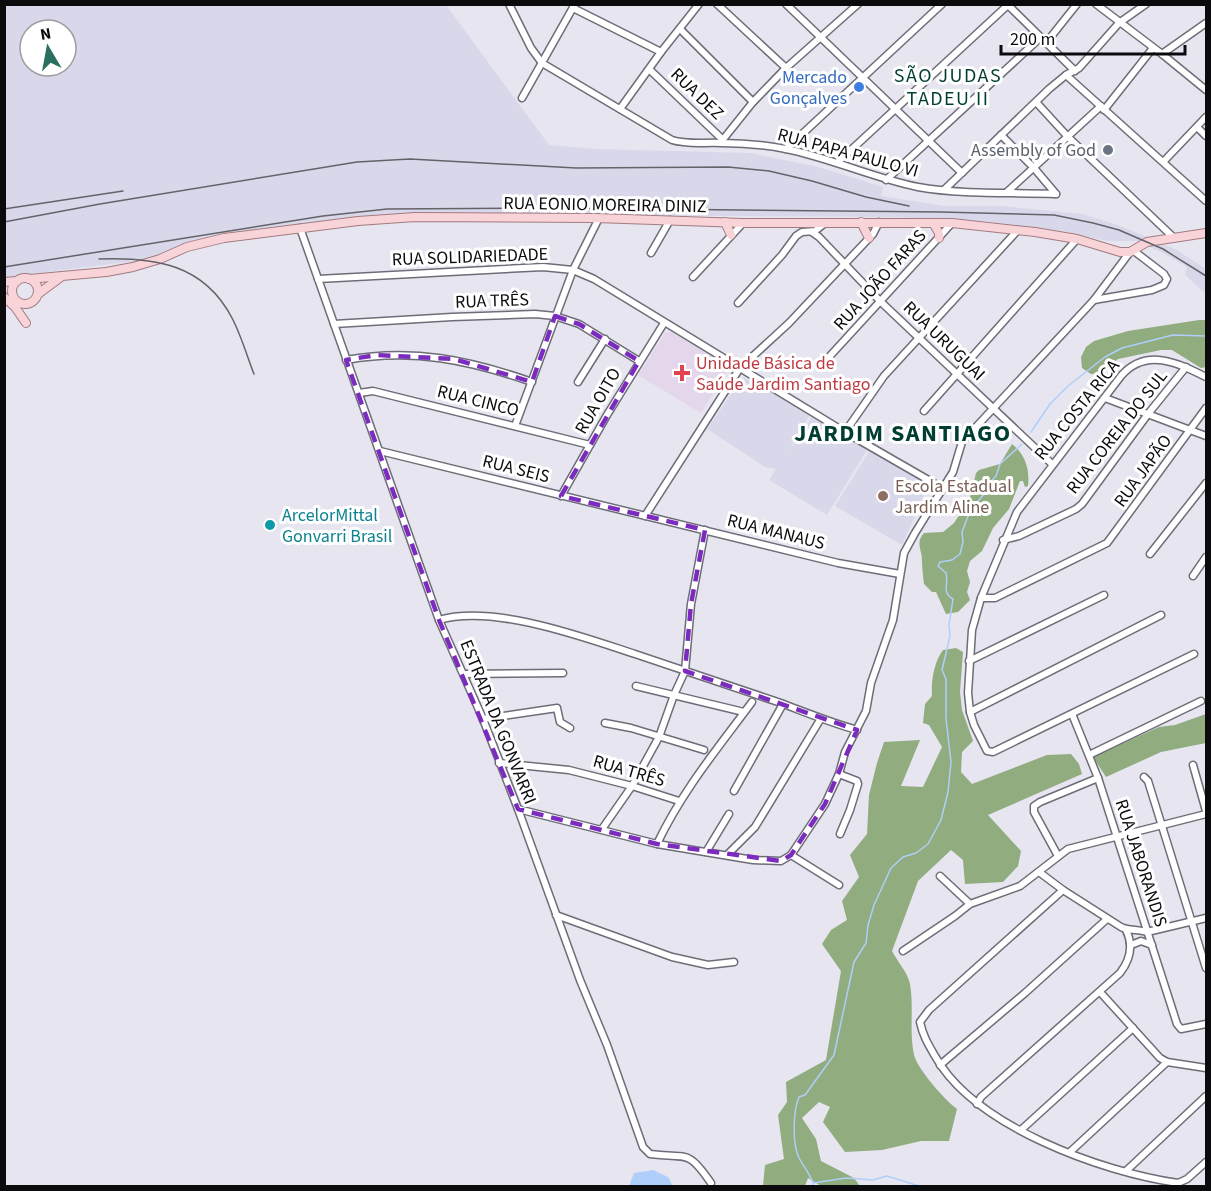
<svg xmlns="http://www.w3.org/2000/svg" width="1211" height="1191" font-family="'Source Sans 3',sans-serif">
<rect width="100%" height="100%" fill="#e6e5f0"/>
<g fill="#d8d8ea" fill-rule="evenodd">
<path d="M4 5H446L549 145 596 149 750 153 818 167 883 187 881 196 945 206H1002L1082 214 1118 225 1175 249 1203 267 1206 270V294L1185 275 1187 267 1163 253 1137 241H1107L1062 231 983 221 890 217 416 214 359 218 206 238 193 241 143 262H128L21 275 5 279ZM30 30H66V66H30Z"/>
<polygon points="743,377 810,414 786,456 812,417 867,450 827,515 769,480 776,469 765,467 707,429"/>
<polygon points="870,450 929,485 902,545 835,506"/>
</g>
<polygon fill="#e4d7eb" points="671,332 726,363 727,371 701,413 638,375 665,333"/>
<g fill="#91ac7e">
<polygon points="1199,320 1206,320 1206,367 1201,368 1172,350 1161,350 1118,359 1102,373 1091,374 1082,368 1081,357 1086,347 1094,341 1128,331"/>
<path d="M1012 444C1025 454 1030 469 1028 486L1025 487 1023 481H1020L1009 509 993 528 982 551 970 561 967 571 970 582 967 592 970 600 958 612 946 614 936 592H932L924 584C923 576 922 568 922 560 922 549 915 543 924 533L943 532 954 523 970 498 976 473 979 470 1000 464Z"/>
<path d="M956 648 963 652 960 692 962 710 973 741 962 752 961 772 972 784 1047 755 1071 754 1079 764 1082 774 988 815 1021 851 1018 866 1003 882 965 884 963 860 951 850 918 881 892 951C897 961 908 973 910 984 914 1007 909 1032 914 1055 918 1070 945 1100 957 1109L949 1141H921L882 1150 845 1152 823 1122 830 1107 819 1102 802 1118 816 1139 821 1161 854 1178 860 1186H821L808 1178 805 1186H763L765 1165 784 1159 778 1115 787 1102 786 1082 826 1060 841 971 822 944 831 930 847 920 842 901 859 877 850 855 867 834 869 795 877 763 884 742 920 740 901 786 923 787 942 747 929 725 923 723 925 704 932 696C931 681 934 662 943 650Z"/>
<polygon points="1206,714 1206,743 1161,752 1106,777 1093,757 1159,727 1175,725"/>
</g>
<polygon fill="#afcffa" points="653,1170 668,1177 673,1186 629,1186 634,1173"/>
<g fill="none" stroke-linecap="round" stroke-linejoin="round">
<g stroke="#afcffa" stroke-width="1.5">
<polyline points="1031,432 1050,404 1068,386 1105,357 1122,348 1173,335 1206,336"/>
<path d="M813 1183C810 1174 804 1167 799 1158 792 1143 793 1111 799 1097L805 1095 834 1055 854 962 866 943 868 925 874 905 891 868 903 857 916 853 928 844 941 820 948 792 951 762 946 719V679L942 670 950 636 949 625 953 599C941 592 949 584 946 573L938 566 940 562 952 560 960 554 963 542 962 532 970 511 984 494 985 488 996 476 1000 464 1022 444"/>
<polyline points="813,1186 813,1183 846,1178 873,1180 887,1176 919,1186"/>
</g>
<defs>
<g id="minor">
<path d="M509 4 531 48 542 63 672 140C688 145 705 142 722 143 743 143 765 145 786 149 831 158 873 178 918 187 963 195 1011 192 1056 194"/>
<polyline points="717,4 786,68"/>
<polyline points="786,4 962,173"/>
<polyline points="1096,4 1162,54 1206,90"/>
<polyline points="1008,5 1075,71"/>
<polyline points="573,8 661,52"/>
<polyline points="680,29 753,102"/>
<polyline points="1046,43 1077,4"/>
<polyline points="1162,54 1206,23"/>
<polyline points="650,70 723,140"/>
<polyline points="1066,75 1206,201"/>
<polyline points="522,98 575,4"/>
<polyline points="1036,102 1068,137 1173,237"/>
<polyline points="620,109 661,52 699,4"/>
<polyline points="1104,110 1153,48"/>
<polyline points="1197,127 1206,136"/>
<polyline points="1001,135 1034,168 1056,194"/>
<polyline points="721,142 753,102 786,68 858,4"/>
<polyline points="786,149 942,4"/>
<polyline points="1164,161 1206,117"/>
<polyline points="838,162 1009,4"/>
<polyline points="886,180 1040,38"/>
<polyline points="944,190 1049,89 1066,75 1079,68 1119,23 1146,4"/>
<polyline points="1007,192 1101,106"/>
<path d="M300 228 439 620 483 719 518 809 580 980 607 1045 643 1147 650 1154C688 1159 687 1148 711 1183"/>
<polyline points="812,232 819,237 881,302 1052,464"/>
<polyline points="651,253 670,220"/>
<polyline points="693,277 743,223"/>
<polyline points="318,279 543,267 573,270 594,279 845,432 944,489"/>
<polyline points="1094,300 1152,290 1164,285 1167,279 1164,274 1134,251"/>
<polyline points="738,303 782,255 796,236 802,232 815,231 825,223"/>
<polyline points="334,324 452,317 535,314 555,316 579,324 639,361"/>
<polyline points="829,357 952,223"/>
<path d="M346 360C413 348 469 360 532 382"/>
<polyline points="578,382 605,339"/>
<polyline points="359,393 373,391 590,445"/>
<polyline points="1105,398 1206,436"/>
<polyline points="924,411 1077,239"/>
<polyline points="515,426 573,270 599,218"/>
<polyline points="845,432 884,376 1018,230"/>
<polyline points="380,451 838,563 900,574"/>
<polyline points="561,496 607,415 664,323"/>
<polyline points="645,516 740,368 789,323 873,234 879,222"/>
<polyline points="1003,540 1019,536 1076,509 1082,504 1148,414 1186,367"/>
<polyline points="1150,554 1206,483"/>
<polyline points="1193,576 1206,557"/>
<polyline points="981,598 995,598 1107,543 1206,408"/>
<path d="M439 620C493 604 583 637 635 654 682 670 728 685 775 701 803 711 828 722 857 730"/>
<path d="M1194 654 993 752 987 751 974 725 970 712 968 693 972 630 981 598 1017 512 1121 376C1146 347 1178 363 1206 377"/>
<polyline points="969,661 1104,595"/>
<polyline points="465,674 563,673"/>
<polyline points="636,686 744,712"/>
<polyline points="970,712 1161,615"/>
<polyline points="1072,714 1098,778 1177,1024 1181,1029 1206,1024"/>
<polyline points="483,719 557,708 560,722 570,728"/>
<polyline points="605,723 631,728 704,750"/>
<polyline points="1089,755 1201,701"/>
<polyline points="499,763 569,770 632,786 679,801"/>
<polyline points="1193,765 1206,811"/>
<polyline points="839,774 857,781 858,784 850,810 840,834"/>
<polyline points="1144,777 1148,781 1206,968"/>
<polyline points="734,791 783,704"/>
<polyline points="518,809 657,844 753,860 781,861 791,855 839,885"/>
<polyline points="602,829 632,786 659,737 674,695 685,671 691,604 705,530"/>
<path d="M657 844C682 791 718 748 752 702"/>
<polyline points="706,852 729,814"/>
<polyline points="727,855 755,827 820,720"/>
<polyline points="791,855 825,804 839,774 845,752 866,711 871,683 893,620 904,553 915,533 953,472 962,442 1094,300 1130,252"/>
<polyline points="1058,856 1034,812 1034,806 1040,802 1098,778"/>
<path d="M1039 872 1063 890 1121 927C1129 931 1138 929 1147 932"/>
<polyline points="940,876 970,904"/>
<path d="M1063 890 929 1010 920 1022C923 1036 928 1044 935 1056 974 1126 1101 1172 1178 1183L1187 1179 1206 1162"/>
<polyline points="556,915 672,957 708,965 734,962"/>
<polyline points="1147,932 1206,918"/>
<polyline points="1131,945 1141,941 1152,945"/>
<polyline points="903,951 955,916 970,904 1020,886 1068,849 1206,814"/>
<polyline points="1100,992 1160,1058 1167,1062 1206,1068"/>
<polyline points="940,1065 1025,993 1107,919"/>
<path d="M977 1104 981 1097 1120 973C1130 960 1134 946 1126 930"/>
<polyline points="1021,1130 1133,1028"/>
<polyline points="1070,1152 1167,1062"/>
<polyline points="1126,1171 1206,1096"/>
</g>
<g id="major">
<polyline points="725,222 731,235"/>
<polyline points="861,222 869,238"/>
<polyline points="933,223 939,233 939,238"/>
<circle cx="25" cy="291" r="13"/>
<polyline points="29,279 106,272 133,267 160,259 187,247 224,238 358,221 415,217 595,218 743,223 952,223 1035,232 1077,239 1120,252 1130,252 1147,242 1206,233"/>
<polyline points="4,282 17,281"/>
<polyline points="38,294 61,277"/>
<polyline points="4,297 15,307 26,323"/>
</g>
</defs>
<use href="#minor" stroke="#6d6d77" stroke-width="9"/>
<use href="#major" stroke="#a27b81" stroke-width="10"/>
<use href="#minor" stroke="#fff" stroke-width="6"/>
<use href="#major" stroke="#f8d4d9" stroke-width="8"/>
<g stroke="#646369" stroke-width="1.5">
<polyline points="4,209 123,191"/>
<polyline points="4,222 100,204 357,162 410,159 576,168 728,167 769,171 812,181 866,197 909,206"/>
<path d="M99 259C155 257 204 264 232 318 241 335 247 356 254 374"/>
<polyline points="4,267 323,216 387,209 555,208 941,212 1054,215 1093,223 1119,230 1163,249 1206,276"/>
</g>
</g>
<path fill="none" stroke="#7b2cbf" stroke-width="4.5" stroke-dasharray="12 8" stroke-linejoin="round" d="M555 316 579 324 639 361 561 496 705 530 691 604 685 671 857 730 825 804 791 855 781 861 657 844 518 809 439 620 346 360 376 355 454 359 532 382Z"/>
<circle fill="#3f7fe0" stroke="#fff" stroke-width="2" cx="859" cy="87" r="6"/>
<circle fill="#6b7280" stroke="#fff" stroke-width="2" cx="1108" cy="150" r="6"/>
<path fill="#e0444e" stroke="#fff" stroke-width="2" d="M679 364h6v6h6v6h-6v6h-6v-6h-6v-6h6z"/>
<circle fill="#8d6e63" stroke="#fff" stroke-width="2" cx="883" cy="496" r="6"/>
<circle fill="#0f9aa8" stroke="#fff" stroke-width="2" cx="270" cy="525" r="6"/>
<g text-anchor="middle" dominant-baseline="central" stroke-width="6" stroke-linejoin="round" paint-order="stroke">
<g font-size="18" fill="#366cbe" stroke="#fff" text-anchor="end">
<text x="847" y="77">Mercado<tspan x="847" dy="21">Gonçalves</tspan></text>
</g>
<g font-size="18" fill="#0b0b0e" stroke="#fff">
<text transform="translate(697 94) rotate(44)">RUA DEZ</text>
<text transform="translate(848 153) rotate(15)">RUA PAPA PAULO VI</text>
<text transform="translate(605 205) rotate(1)">RUA EONIO MOREIRA DINIZ</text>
<text transform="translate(470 257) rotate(-2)">RUA SOLIDARIEDADE</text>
<text transform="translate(880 280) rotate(-48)">RUA JOÃO FARAS</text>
<text transform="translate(492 301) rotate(-2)">RUA TRÊS</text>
<text transform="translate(944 341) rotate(44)">RUA URUGUAI</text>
<text transform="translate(478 401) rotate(14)">RUA CINCO</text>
<text transform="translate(598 401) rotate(-60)">RUA OITO</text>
<text transform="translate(1077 410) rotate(-51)">RUA COSTA RICA</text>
<text transform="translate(1117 432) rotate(-52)">RUA COREIA DO SUL</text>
<text transform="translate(516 469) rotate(14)">RUA SEIS</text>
<text transform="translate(1143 471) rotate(-54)">RUA JAPÃO</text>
<text transform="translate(776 532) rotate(14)">RUA MANAUS</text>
<text transform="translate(498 722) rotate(68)">ESTRADA DA GONVARRI</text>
<text transform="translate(629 771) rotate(16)">RUA TRÊS</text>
<text transform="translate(1141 863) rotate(72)">RUA JABORANDIS</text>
</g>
<g font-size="18" fill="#5b616d" stroke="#fff" text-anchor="end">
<text x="1096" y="150">Assembly of God</text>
</g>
<g font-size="18" fill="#be3a42" stroke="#fff" text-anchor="start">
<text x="696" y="363">Unidade Básica de<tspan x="696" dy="21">Saúde Jardim Santiago</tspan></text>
</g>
<g font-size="18" fill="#785e54" stroke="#fff" text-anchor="start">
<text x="895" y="486">Escola Estadual<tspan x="895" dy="21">Jardim Aline</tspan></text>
</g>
<g font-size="18" fill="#0d838f" stroke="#fff" text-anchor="start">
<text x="282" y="515">ArcelorMittal<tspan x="282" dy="21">Gonvarri Brasil</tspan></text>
</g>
<g font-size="20" letter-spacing="1.5" fill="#003e33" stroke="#fff">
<text x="948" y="76">SÃO JUDAS<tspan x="948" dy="23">TADEU II</tspan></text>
</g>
<g font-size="24" font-weight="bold" letter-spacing="1.5" fill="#003e33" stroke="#fff">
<text x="903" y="433">JARDIM SANTIAGO</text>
</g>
</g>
<rect width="1211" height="1191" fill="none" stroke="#0b0b0e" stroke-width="12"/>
<g transform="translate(48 48) rotate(350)"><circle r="28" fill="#ffffff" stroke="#9d9d9f" stroke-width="1.5"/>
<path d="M0-4.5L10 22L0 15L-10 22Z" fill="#2c6f61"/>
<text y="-9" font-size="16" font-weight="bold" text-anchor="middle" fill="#0b0b0e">N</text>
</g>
<path d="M1001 45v9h184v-9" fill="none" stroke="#0b0b0e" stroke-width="3"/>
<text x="1010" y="45" font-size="18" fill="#0b0b0e" stroke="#ffffff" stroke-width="4.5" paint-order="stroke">200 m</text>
</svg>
